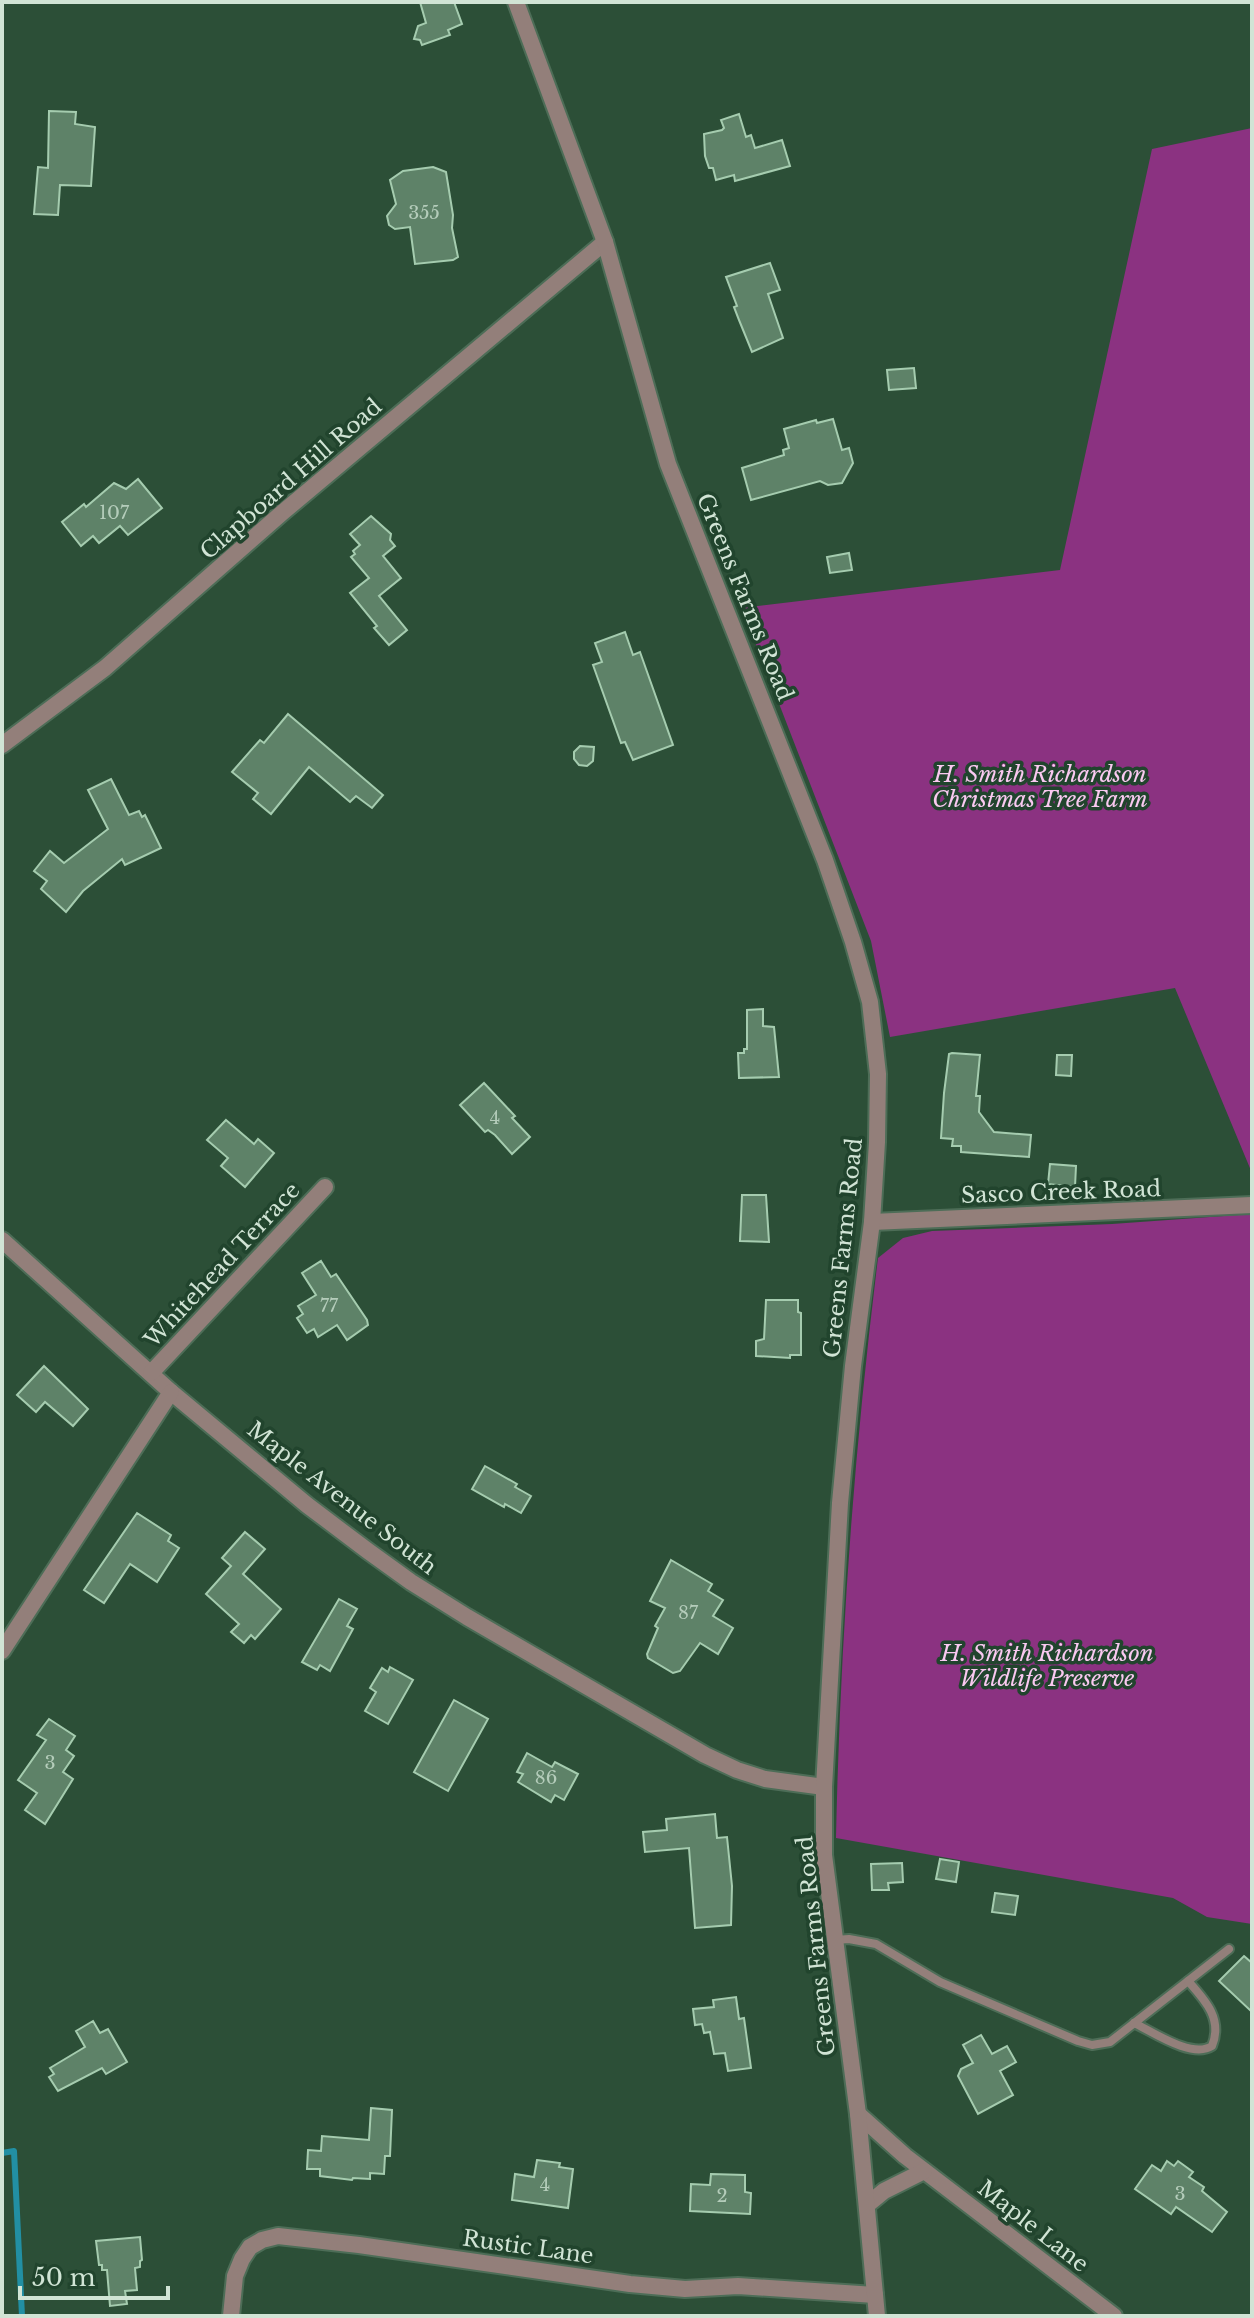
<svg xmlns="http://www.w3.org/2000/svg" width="1254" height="2318" font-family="'Libre Baskerville',serif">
<rect width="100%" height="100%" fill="#2c4f37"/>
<g fill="#8b3281">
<polygon points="1252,128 1252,1173 1175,988 890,1037 871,941 742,608 1060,570 1152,149"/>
<path d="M1252 1214V1924L1207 1917 1173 1898 836 1838C840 1644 854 1451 878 1258L903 1238 932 1231 1112 1224Z"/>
</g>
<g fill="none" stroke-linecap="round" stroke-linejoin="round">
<polyline stroke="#228fa3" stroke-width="6" points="2,2153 14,2151 22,2316"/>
</g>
<g fill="#5e8268" stroke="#a5ccaf" stroke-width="2">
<polygon points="420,2 454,2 462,24 448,30 450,35 422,45 420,40 414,39 418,26 426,23"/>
<polygon points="49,111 76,112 75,124 95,127 91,186 60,185 58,215 34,214 38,167 48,168"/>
<polygon points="739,114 746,137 751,135 755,148 782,140 790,166 735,181 734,175 716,180 713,168 709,168 705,156 704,134 722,130 724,128 721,120"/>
<polygon points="433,167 446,172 453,215 452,228 458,257 453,260 415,264 410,227 395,229 389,225 387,216 396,204 390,180 403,171"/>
<polygon points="770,263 780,290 768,294 783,338 752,352 739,320 734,307 737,306 726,277"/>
<polygon points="914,368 916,388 889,390 887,370"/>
<polygon points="833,419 842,450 849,448 853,463 842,483 828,485 820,481 751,500 742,468 784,455 783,450 789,448 784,429 816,420 817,423"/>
<polygon points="138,479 162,508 128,535 120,526 99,543 93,536 81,546 62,522 84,504 86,507 114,483 126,489"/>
<polygon points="371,516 391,534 390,540 395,546 383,556 401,578 379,596 407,630 389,645 374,628 377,626 350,593 369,578 351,557 355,554 353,551 360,545 350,534"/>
<polygon points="849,553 852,570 830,573 827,557"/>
<polygon points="625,632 633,655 640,652 673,745 633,760 625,742 621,743 593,665 602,662 595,643"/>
<polygon points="288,714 383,795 372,808 356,796 350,802 309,767 271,814 253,799 258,793 232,772 260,740 264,743"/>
<polygon points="580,746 594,747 593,761 587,766 579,765 574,759 574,752"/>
<polygon points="111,779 129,815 139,811 142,817 145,815 161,848 125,865 122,859 83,891 66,912 41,889 47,881 34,871 50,851 64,863 108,829 88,790"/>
<polygon points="763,1009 763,1026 774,1027 779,1077 739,1078 738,1053 744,1053 744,1049 747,1049 747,1010"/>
<polygon points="952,1053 980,1055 976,1096 980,1096 979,1112 994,1132 1031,1135 1029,1157 961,1152 961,1146 952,1146 953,1139 941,1138 944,1093 949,1054"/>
<polygon points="1057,1055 1072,1055 1071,1076 1056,1075"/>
<polygon points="484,1083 515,1116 512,1118 530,1137 512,1154 495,1135 488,1130 485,1132 460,1105"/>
<polygon points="226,1120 254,1144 258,1139 274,1153 245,1187 221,1166 228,1158 207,1140"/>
<polygon points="1050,1164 1076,1166 1075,1187 1048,1184"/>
<polygon points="742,1195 766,1195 769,1242 740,1241"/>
<polygon points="321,1261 331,1277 336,1274 367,1320 368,1325 347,1340 337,1325 318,1337 314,1329 307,1333 297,1318 303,1314 298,1306 316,1295 302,1273"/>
<polygon points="766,1300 798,1300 798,1312 801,1313 801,1355 790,1355 790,1358 756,1356 756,1341 764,1339"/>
<polygon points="44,1366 88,1409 73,1426 45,1402 36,1412 17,1395"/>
<polygon points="485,1466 517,1484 515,1487 531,1496 521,1513 505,1504 504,1507 472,1489"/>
<polygon points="137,1513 171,1535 168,1541 179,1548 157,1582 130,1564 104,1603 84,1590"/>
<polygon points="245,1532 265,1549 243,1574 281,1609 255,1639 251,1635 244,1643 231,1632 239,1624 206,1594 231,1566 222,1558"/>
<polygon points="671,1560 712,1584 708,1591 723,1600 713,1616 733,1628 718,1654 700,1643 680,1671 673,1673 648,1658 647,1654 658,1628 655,1626 665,1608 650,1601"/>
<polygon points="339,1599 357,1609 347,1626 353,1629 330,1671 320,1665 317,1670 302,1662"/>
<polygon points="390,1667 413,1680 388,1724 365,1711 376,1692 370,1688 382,1668 388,1672"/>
<polygon points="454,1700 488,1719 448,1791 414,1772"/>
<polygon points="49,1719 75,1736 66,1750 74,1756 63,1772 73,1779 45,1824 25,1810 37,1793 18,1780 46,1740 37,1735"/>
<polygon points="527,1753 552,1767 555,1762 578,1774 564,1800 555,1795 551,1802 518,1782 523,1774 517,1772"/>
<polygon points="715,1814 717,1838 727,1837 732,1886 731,1925 695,1928 689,1848 645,1852 643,1832 667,1830 666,1819"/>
<polygon points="940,1859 959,1862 956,1882 936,1879"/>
<polygon points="902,1863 903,1882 888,1883 889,1890 872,1890 871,1864"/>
<polygon points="995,1893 1018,1896 1015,1915 992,1912"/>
<polygon points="1244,1956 1252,1963 1252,2012 1219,1981"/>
<polygon points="736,1997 739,2019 744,2018 751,2068 728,2071 725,2053 714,2054 710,2032 704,2033 702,2024 695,2025 693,2009 714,2007 713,2000"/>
<polygon points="93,2021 100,2033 108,2029 127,2062 106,2074 102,2068 58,2091 49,2077 54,2074 50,2068 85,2047 76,2031"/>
<polygon points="981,2035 992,2054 1007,2046 1016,2062 1000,2071 1013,2095 978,2114 958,2076 961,2069 973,2063 963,2045"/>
<polygon points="371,2108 392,2110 390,2156 385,2156 384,2174 370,2173 370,2179 353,2178 352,2180 320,2176 320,2169 307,2169 308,2150 321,2151 322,2136 369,2140"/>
<polygon points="537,2160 560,2163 559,2167 573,2169 568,2208 512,2200 515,2174 534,2177"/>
<polygon points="1167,2161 1174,2166 1178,2161 1193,2172 1189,2177 1204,2187 1202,2191 1227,2212 1212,2232 1176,2207 1171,2214 1135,2189 1152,2165 1161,2171"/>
<polygon points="711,2174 745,2175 745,2192 751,2193 750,2214 690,2211 691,2184 710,2185"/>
<polygon points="140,2237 142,2260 140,2261 140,2267 135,2268 137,2290 125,2291 127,2304 110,2306 107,2270 102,2270 102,2265 99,2265 96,2241"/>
</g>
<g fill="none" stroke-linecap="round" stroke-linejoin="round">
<defs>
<g id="service">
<polyline points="835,1940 849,1939 876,1944 940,1982 1078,2041 1092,2045 1110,2042 1229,1949"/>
<path d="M1134 2023C1153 2032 1192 2059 1212 2046 1223 2019 1205 2000 1188 1981"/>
</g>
<g id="minor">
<polyline points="2,745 105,668 283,512 605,242"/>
<polyline points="872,1222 1252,1205"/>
<polyline points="2,1240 171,1392 307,1505 368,1551 411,1582 467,1617 705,1755 737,1770 765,1779 824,1787"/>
<polyline points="151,1373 325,1187"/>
<polyline points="2,1651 171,1392"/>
<polyline points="858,2114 905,2156 1114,2316"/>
<polyline points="867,2205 884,2191 924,2171"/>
<polyline points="231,2316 235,2276 242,2259 250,2247 262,2240 278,2236 359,2245 630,2284 685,2289 738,2286 875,2295"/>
</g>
<polyline id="tertiary" points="516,2 605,242 668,464 825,860 853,942 870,1002 878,1074 877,1142 872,1222 853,1366 840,1503 824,1787 824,1855 858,2114 877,2316"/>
</defs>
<use href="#service" stroke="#4d6d57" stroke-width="12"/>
<use href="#minor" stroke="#4d6d57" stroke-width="20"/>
<use href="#tertiary" stroke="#4d6d57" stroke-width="20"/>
<use href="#service" stroke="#937f7a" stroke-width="8"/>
<use href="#minor" stroke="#937f7a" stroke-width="16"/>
<use href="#tertiary" stroke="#937f7a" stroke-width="16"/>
</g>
<g text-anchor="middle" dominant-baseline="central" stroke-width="7" stroke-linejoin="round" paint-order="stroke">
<g font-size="18" fill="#b4ccba">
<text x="424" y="213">355</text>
<text x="114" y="513">107</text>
<text x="495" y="1118">4</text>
<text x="329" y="1306">77</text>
<text x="688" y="1613">87</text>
<text x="50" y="1763">3</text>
<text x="546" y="1778">86</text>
<text x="545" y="2185">4</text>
<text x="1180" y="2194">3</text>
<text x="722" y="2196">2</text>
</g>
<g font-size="22" fill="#d1e4d5" stroke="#21442d">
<text transform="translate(291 479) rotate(-41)">Clapboard Hill Road</text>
<text transform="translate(745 597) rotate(68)">Greens Farms Road</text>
<text transform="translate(1061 1192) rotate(-2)">Sasco Creek Road</text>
<text transform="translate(843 1248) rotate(-84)">Greens Farms Road</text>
<text transform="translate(222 1265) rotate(-47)">Whitehead Terrace</text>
<text transform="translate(342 1498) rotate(38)">Maple Avenue South</text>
<text transform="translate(816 1946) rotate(-96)">Greens Farms Road</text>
<text transform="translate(1033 2226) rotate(38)">Maple Lane</text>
<text transform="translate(528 2247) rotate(8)">Rustic Lane</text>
</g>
<g font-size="22" font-style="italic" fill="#fac9f1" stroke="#21442d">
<text x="1040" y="774">H. Smith Richardson<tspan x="1040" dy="25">Christmas Tree Farm</tspan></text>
<text x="1047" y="1653">H. Smith Richardson<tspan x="1047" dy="25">Wildlife Preserve</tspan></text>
</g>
</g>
<rect width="1254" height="2318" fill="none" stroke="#d1e4d5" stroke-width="8"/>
<path d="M20 2286v12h148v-12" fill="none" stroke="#d1e4d5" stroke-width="4"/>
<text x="32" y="2286" font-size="24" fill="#d1e4d5" stroke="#21442d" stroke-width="6" paint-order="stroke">50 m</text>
</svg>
